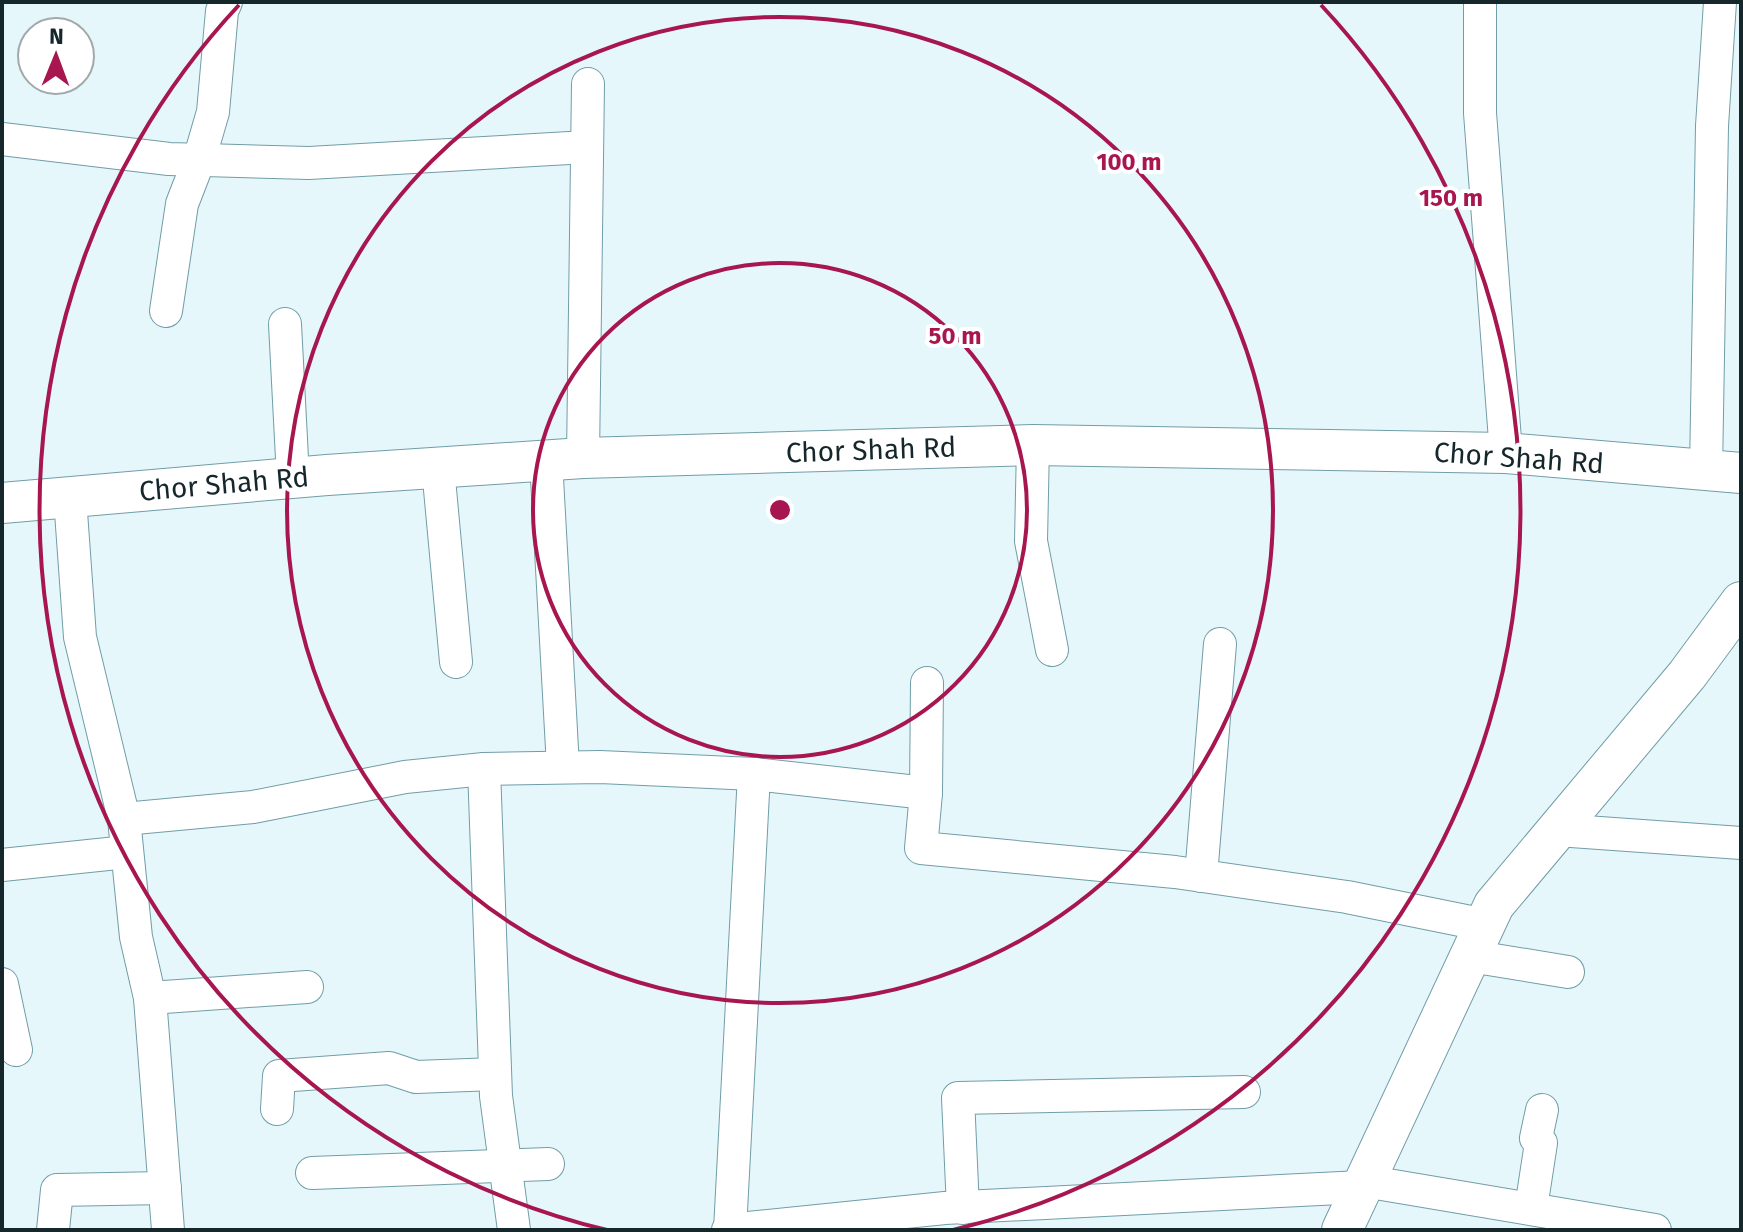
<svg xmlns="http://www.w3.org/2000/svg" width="1743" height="1232" font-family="'Fira Sans',sans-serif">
<rect width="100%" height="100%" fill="#e5f7fb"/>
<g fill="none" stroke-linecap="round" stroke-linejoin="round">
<defs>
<g id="minor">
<polyline points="1480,2 1480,113 1506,453"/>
<polyline points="2,139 169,159 309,163 587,147"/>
<polyline points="166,311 182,204 199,160 213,112 222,11 226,2"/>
<polyline points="285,324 293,478"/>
<polyline points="1033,445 1031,541 1052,650"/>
<polyline points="583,458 588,84"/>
<polyline points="546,460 563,767"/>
<polyline points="438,468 456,662"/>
<polyline points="1706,471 1712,126 1720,2"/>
<polyline points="70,498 80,637 124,819 136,937 150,998 168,1230"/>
<polyline points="927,683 926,793 921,848 1175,872 1347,897 1485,925"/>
<polyline points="484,769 496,1096 514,1230"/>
<polyline points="124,819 253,807 405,777 484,769 600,767 754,774 926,793"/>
<polyline points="1557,830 1741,843"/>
<polyline points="2,865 127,852"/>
<polyline points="1201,876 1220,644"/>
<polyline points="1470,956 1568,972"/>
<polyline points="2,984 16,1050"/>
<polyline points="150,998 307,987"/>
<polyline points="277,1109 279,1076 389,1068 416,1077 495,1074"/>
<polyline points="312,1173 548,1164"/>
<polyline points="1364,1181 1655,1230"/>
<polyline points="963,1208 958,1098 1244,1092"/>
<polyline points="1531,1208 1541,1143 1536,1138 1542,1110"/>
<polyline points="53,1230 57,1190 165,1188"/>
<polyline points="728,1230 945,1208 1361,1187"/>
<polyline points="730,1230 754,774"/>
</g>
<g id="tertiary">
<polyline points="2,503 327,475 583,458 1033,445 1506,453 1741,473"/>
<polyline points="1342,1230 1494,905 1687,675 1741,602"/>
</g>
</defs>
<use href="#minor" stroke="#719da7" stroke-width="34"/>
<use href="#tertiary" stroke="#719da7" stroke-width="42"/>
<use href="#minor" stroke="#fff" stroke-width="32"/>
<use href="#tertiary" stroke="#fff" stroke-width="40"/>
</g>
<g fill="none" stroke="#a8164f" stroke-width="4">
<circle cx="780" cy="510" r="247"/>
<circle cx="780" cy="510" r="493"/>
<path d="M607 1230A740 740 0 0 1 239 5M1321 5A740 740 0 0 1 953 1230"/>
</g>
<g text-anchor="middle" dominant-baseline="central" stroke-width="8" stroke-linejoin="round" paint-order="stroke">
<g font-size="28" fill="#16272b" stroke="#fff">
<text transform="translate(871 450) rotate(-2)">Chor Shah Rd</text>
<text transform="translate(1519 458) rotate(4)">Chor Shah Rd</text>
<text transform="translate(224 484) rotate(-5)">Chor Shah Rd</text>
</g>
</g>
<circle cx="780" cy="510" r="12" fill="#a8164f" stroke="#fff" stroke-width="4"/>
<g font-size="24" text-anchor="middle" font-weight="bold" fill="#a8164f" stroke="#fff" stroke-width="8" stroke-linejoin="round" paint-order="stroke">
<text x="1129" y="170">100 m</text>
<text x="1451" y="206">150 m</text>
<text x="955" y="344">50 m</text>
</g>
<rect width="1743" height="1232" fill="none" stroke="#16272b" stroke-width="8"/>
<g transform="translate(56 56) rotate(1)"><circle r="38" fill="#ffffff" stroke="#a2a9aa" stroke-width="2"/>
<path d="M0-6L14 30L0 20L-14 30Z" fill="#a8164f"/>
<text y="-12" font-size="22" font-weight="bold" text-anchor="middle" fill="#16272b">N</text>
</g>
</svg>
